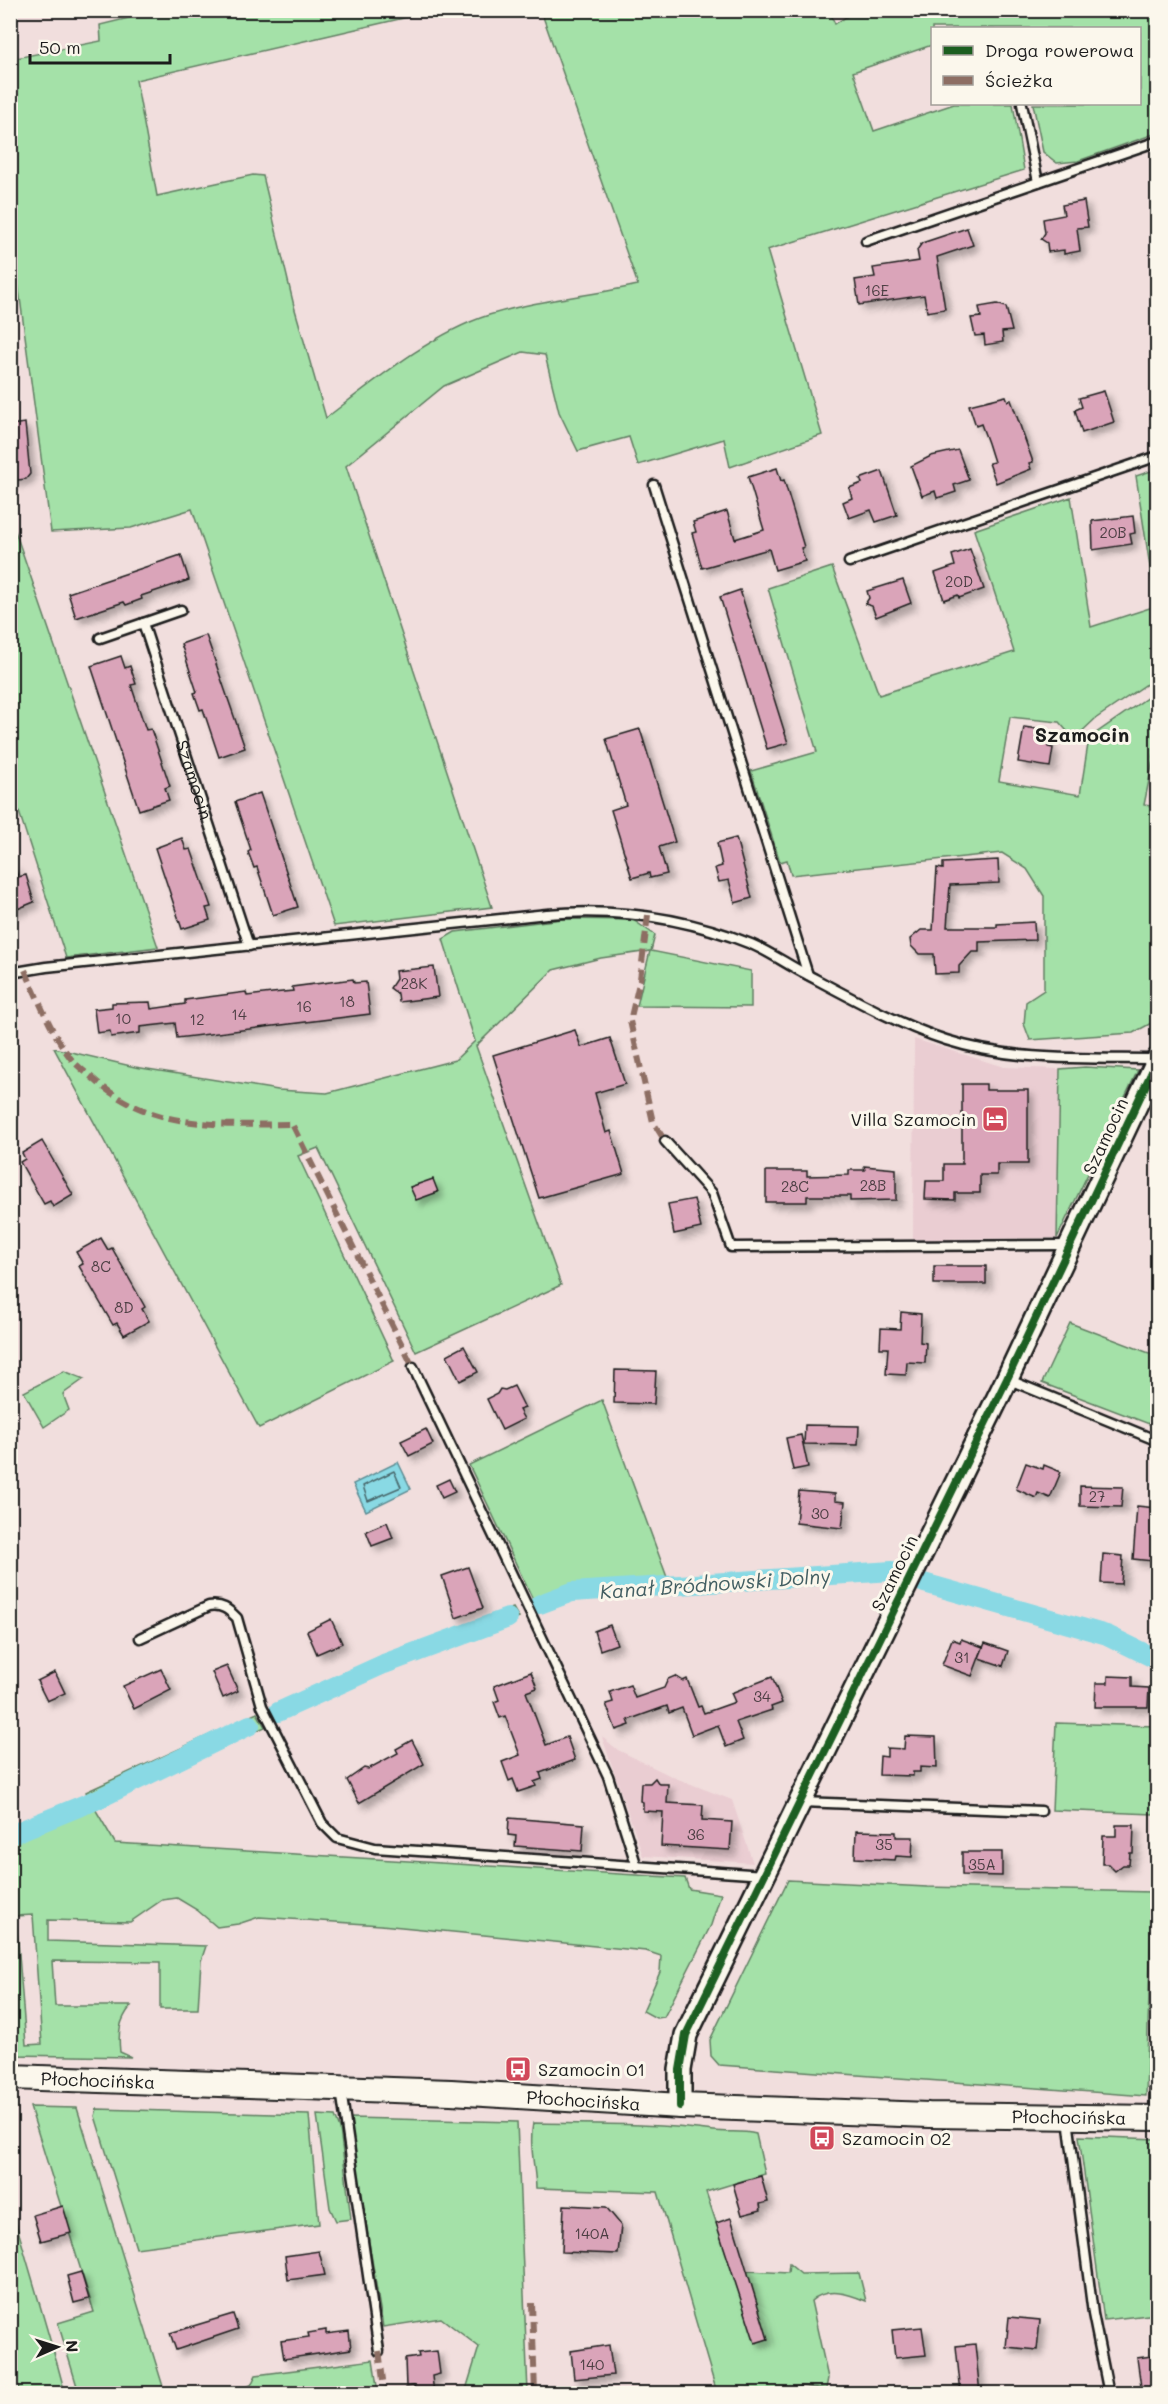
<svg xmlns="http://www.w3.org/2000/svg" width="1168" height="2404" font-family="Mali,sans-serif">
<defs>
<filter id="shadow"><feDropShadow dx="5.5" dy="5.5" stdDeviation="3" flood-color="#0004"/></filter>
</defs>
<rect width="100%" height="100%" fill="#f1dedd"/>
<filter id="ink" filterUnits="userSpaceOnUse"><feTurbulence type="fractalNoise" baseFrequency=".0167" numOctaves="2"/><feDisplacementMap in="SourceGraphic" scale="12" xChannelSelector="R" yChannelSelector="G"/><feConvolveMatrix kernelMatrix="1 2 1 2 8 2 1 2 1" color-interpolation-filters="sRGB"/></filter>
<g filter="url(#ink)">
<g fill="#eacdd2">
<polygon points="914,1039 1004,1067 1060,1069 1057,1238 913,1239"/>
<polygon points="602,1737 618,1750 673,1777 732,1800 753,1863 643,1856"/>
</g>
<g fill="#a4e1a8" stroke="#607e62" stroke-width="1.5" fill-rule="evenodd">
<path d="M829 10 835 24 857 10 1157 11V133L1078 161 1057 163 1043 152 1033 104H1140V28H932V45L853 72 874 131 954 104H1013L1024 170 767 250 822 435 730 467 724 439 638 465 629 437 578 451 559 412 545 355 523 352 444 386 346 466 492 907 334 926 192 509 131 528 51 532 11 230V59L101 41 100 25 157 11H434L136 80 157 196 253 175 263 176 294 306 326 418C373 382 432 333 489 315 537 300 589 296 638 285L541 11Z"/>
<polygon points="1157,469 1157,677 1095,719 1074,739 1059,722 1010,717 999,781 1080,795 1089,738 1157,691 1157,741 1144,805 1157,807 1157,1020 1133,1033 1030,1040 1024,1024 1026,1002 1044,990 1044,896 1027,869 1002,853 791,875 787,860 780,862 751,771 817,752 768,588 832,567 879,695 1014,652 974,530 1071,497 1091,627 1156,606 1136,476"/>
<polygon points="10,531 15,531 158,947 66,958 11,787"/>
<polygon points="563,919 633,920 655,935 651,951 751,971 751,1007 637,1006 650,951 601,958 553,970 476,1046 561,1285 416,1352 318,1148 298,1156 394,1361 259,1428 54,1048 135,1067 278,1090 327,1093 455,1060 475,1041 443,939 455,932"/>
<polygon points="1085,1067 1138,1070 1057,1238 1060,1069"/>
<polygon points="1070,1323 1157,1356 1157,1427 1042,1383"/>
<polygon points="64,1371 84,1379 63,1394 69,1410 44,1427 24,1392"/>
<polygon points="602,1400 668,1580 870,1567 906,1567 898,1577 574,1597 538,1610 469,1465"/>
<polygon points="922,1578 1113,1632 1157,1655 1157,1665 1114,1643 919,1588"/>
<polygon points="513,1608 519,1618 385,1669 277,1721 270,1710 382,1660"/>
<path d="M257 1713 265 1727 94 1807 115 1843 685 1878 689 1889 721 1894 711 1925 664 2017 656 2018 643 2011 660 1972 661 1956 646 1951 381 1925 259 1917 238 1924 217 1927 197 1910 177 1898 162 1900 130 1922 48 1920V1941L206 1946 201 1961 198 2009H160V1962L52 1961 55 2006H131C119 2021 118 2032 120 2052L131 2057 13 2055 10 2015 11 1829 36 1822 88 1797 86 1792ZM33 1915 42 2044 26 2045 16 1916Z"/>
<polygon points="1056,1723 1156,1726 1154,1814 1052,1810"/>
<polygon points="788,1880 927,1887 1152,1892 1146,2096 719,2065 711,2056 710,2040"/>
<polygon points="30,2107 77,2108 165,2393 79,2393 58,2323 94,2312"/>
<polygon points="97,2109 309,2115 319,2224 136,2248 95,2116"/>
<polygon points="317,2115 335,2116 340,2129 351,2219 336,2221 330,2208"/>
<polygon points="351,2118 517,2122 528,2393 465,2393 479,2347 441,2318 383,2327 350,2127"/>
<path d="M533 2123C593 2124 654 2123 714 2131 729 2133 741 2130 756 2134L765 2174 706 2192 734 2276 748 2271 788 2273 789 2264 801 2274 859 2273 866 2301C847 2293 827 2287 811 2301L828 2378 826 2389 801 2386 785 2393H717L658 2192 536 2188C535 2165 529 2146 533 2123Z"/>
<polygon points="1079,2136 1157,2139 1157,2314 1104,2320"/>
<polygon points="11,2206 58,2367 65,2393 20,2393 11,2362"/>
<polygon points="373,2360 378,2393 227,2393 251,2385 256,2375"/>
</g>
<polygon fill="#89d9e4" stroke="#5d8d94" stroke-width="1.5" points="398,1462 411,1489 366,1511 353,1484"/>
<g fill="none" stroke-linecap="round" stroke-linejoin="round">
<polygon stroke="#48686c" stroke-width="1.5" points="394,1471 401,1487 368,1501 363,1486"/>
<g stroke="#89d9e4" stroke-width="20">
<polyline points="924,1583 1107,1635 1158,1660"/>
<polyline points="540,1604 572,1592 892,1571"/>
<polyline points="278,1712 384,1664 508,1618"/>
<polyline points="10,1835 98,1799 250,1725"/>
</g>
</g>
<g fill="#daa4b9" stroke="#1c1c1c" stroke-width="1.5" filter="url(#shadow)">
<polygon points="1084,201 1088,227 1077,228 1080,251 1064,254 1064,250 1048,252 1047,243 1041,239 1045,233 1043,219 1064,215 1062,205"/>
<polygon points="967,228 973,245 937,257 945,309 927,312 924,295 859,305 855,280 875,277 873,268 919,261 917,250 922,243"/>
<polygon points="997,304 1006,307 1012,331 1002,332 1003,342 985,345 984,335 975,336 971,318 981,317 979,307"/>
<polygon points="1104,391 1114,422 1082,433 1075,410 1082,407 1079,398"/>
<polygon points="1006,396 1008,401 1011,400 1033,462 1029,463 1031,469 996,483 989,463 994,462 988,443 981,424 976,426 969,405"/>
<polygon points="25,423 30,474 26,479 10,481 10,425"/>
<polygon points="958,450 969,480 954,485 956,492 947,495 937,498 935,491 922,496 911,466 931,456"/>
<polygon points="777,468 781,481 784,480 804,547 801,548 805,561 775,570 769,549 702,568 692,533 696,532 693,522 727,511 735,539 764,530 748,477"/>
<polygon points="882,471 897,515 876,522 871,510 849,518 843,502 852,498 849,488 862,483 860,479"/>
<polygon points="1133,516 1135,533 1130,534 1132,544 1093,550 1092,521"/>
<polygon points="970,549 984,589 959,598 958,595 944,600 935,573 955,566 952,555"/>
<polygon points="181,555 189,580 141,596 142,599 126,605 124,602 76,618 68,593"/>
<polygon points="903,580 911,603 876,617 872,606 865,604 869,598 867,591"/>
<polygon points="740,590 788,743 767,749 720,597"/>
<polygon points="206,635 245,748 219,757 203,709 200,710 194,693 197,692 181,644"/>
<polygon points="121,656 125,668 130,666 136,684 131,685 146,730 151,729 170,786 165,788 169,800 139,810 91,666"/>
<polygon points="1024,727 1050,731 1048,747 1053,748 1050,767 1018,762"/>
<polygon points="640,729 675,842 659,847 667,874 650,878 649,873 632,878 611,810 626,805 606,739"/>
<polygon points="260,793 298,907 273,915 257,867 254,868 248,852 251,850 235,802"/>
<polygon points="182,838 186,850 191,849 211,907 206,908 210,920 182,929 155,848"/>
<polygon points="736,838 752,898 735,903 729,880 719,882 715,868 722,866 717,843"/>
<polygon points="998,860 999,883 950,885 947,927 997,927 997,924 1034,922 1035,940 979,942 979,952 972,952 959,966 959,973 935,974 934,954 919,954 911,946 910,939 921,930 933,930 937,868 943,869 943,863"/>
<polygon points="14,866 18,877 26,875 34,902 10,912 10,867"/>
<polygon points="434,967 438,997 399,1002 398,994 390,988 396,979 395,971"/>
<polygon points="353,979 354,983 366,982 370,1014 177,1038 175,1023 140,1027 140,1033 111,1037 110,1031 97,1033 94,1009 112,1007 112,1003 150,1002 151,1009 185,1004 185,1000 246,992 247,996 272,993 293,991 292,987"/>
<polygon points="575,1030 581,1047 610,1038 625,1084 595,1093 606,1133 611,1131 624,1174 539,1198 493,1055"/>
<polygon points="962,1084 986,1084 986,1090 1028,1090 1028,1164 997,1164 997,1175 980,1175 980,1193 955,1193 955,1200 925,1199 926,1181 944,1181 944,1164 962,1164"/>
<polygon points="42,1141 73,1195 53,1207 50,1201 44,1204 20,1162 25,1159 22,1153"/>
<polygon points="864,1166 896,1169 896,1200 850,1201 850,1196 807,1196 807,1202 766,1202 766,1171 807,1171 807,1176 849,1175 849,1170 865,1170"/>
<polygon points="433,1179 438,1192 416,1200 410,1187"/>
<polygon points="694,1199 701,1228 674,1234 668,1204"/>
<polygon points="101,1238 108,1250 112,1248 135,1289 145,1307 142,1309 149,1321 124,1335 117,1323 113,1325 79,1266 83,1264 76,1252"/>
<rect x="934" y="1266" width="52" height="18"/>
<polygon points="901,1312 921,1314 920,1342 926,1343 925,1363 907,1362 906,1375 886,1374 888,1348 880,1348 881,1328 900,1329"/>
<polygon points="464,1346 478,1372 460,1381 447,1355"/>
<polygon points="615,1370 656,1371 654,1404 614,1403"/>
<polygon points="514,1386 525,1408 519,1410 524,1419 502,1430 487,1399 497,1394 500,1389 505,1390"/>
<polygon points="805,1425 859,1426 858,1445 804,1444"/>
<polygon points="426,1429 433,1444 409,1456 401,1441"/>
<polygon points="801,1435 808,1467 793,1470 786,1438"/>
<polygon points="1026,1463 1043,1469 1044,1465 1061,1472 1050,1498 1038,1493 1036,1498 1016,1489"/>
<polygon points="449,1479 455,1492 442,1498 436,1485"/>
<polygon points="1080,1486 1123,1487 1121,1507 1080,1506"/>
<polygon points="799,1491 835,1494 835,1501 845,1502 842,1528 796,1523"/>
<polygon points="1137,1506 1156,1508 1153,1561 1133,1559"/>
<polygon points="387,1522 393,1538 372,1546 366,1531"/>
<polygon points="1103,1554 1123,1556 1121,1584 1101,1583"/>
<polygon points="468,1567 483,1608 456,1618 442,1576"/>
<polygon points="331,1619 342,1643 317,1654 307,1631"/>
<polygon points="610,1625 617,1644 600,1650 594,1631"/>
<polygon points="952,1639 960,1642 961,1639 983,1647 972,1676 942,1665"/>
<polygon points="985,1643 1008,1651 1003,1666 979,1658"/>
<polygon points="227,1666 238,1691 223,1698 212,1672"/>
<polygon points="161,1669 171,1690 134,1709 123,1686"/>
<polygon points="55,1672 65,1693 47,1701 37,1681"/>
<polygon points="531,1672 537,1688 526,1692 546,1745 567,1737 575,1760 540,1773 542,1779 534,1782 536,1786 518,1792 513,1779 509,1781 502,1762 520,1755 505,1716 500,1718 494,1702 499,1700 494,1686"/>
<polygon points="675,1676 683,1681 687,1679 698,1707 701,1706 704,1713 735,1702 731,1693 772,1677 782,1703 771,1707 772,1710 736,1722 743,1740 726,1747 718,1725 692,1735 682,1708 669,1713 667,1706 628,1720 630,1725 616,1730 606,1704 613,1702 610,1692 630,1685 635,1698 664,1688 668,1679"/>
<polygon points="1108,1676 1132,1677 1132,1687 1149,1688 1148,1707 1095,1707 1096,1683 1108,1683"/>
<polygon points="905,1736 936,1737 937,1768 920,1767 920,1772 913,1772 913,1776 879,1775 880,1756 887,1757 887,1748 904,1749"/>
<polygon points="412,1740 424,1764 359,1803 347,1780 364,1768 368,1769 398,1753 396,1749"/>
<polygon points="655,1778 659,1784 668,1784 667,1803 703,1805 702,1820 732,1822 730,1850 661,1846 663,1812 643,1811 643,1802 640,1801 641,1783 650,1783"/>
<polygon points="509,1818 584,1824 582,1851 515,1846 516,1836 508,1835"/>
<polygon points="1116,1825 1134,1825 1133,1853 1130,1853 1129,1865 1123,1865 1115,1871 1108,1864 1102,1864 1103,1836 1116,1836"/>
<polygon points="856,1831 896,1832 896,1837 913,1837 912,1857 896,1856 895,1860 855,1858"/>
<polygon points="962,1852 1002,1852 1002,1876 962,1875"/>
<polygon points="761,2176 768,2202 760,2204 761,2210 742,2215 733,2184"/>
<polygon points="564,2205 606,2207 621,2225 618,2254 562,2252"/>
<polygon points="63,2206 71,2233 41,2241 33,2215"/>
<polygon points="731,2218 768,2339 755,2343 716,2223"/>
<polygon points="319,2251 325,2275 288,2280 285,2256"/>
<polygon points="81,2272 89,2299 74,2303 67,2276"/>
<polygon points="233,2314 238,2329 176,2350 170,2333"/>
<polygon points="1009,2317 1040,2320 1037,2350 1006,2347"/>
<polygon points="922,2327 926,2355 895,2358 892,2330"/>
<polygon points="326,2330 326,2334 349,2331 351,2349 284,2359 281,2341 309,2337 308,2333"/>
<polygon points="975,2344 980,2394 961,2394 956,2346"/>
<polygon points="609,2345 613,2375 574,2379 571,2351"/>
<polygon points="437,2351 440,2374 432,2376 434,2394 415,2394 414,2386 406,2387 405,2359 419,2357 418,2353"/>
<polygon points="1152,2356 1152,2359 1158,2358 1158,2394 1142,2394 1137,2358"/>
</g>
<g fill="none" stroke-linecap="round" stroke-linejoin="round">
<defs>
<g id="service">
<polyline points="1022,104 1038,182"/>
<polyline points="866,241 1158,141"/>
<polyline points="654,485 808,975"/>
<polyline points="849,562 1158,456"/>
<path id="s1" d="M143 623 249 946"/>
<polyline points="100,638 181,610"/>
<path d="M10 973 46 967 547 914C618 908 684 917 751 944 770 952 788 965 806 974 851 998 898 1024 946 1040 1015 1062 1085 1058 1157 1059"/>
<polyline points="665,1141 712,1193 731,1247 1069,1245"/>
<polyline points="413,1367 608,1776 637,1867"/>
<polyline points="1007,1379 1158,1441"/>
<path d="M140 1638 209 1606C222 1604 228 1609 237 1618L262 1706 322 1823 337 1838 375 1848 764 1875"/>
<polyline points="801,1802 1041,1811"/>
<polyline points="341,2090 379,2351"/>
<polyline points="1154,2115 1158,1999"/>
<polyline points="1068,2119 1093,2314 1109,2394"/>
</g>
<polyline id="tertiary" points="680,2106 680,2070 686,2035 1007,1379 1158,1059"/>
<g id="secondary">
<path id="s2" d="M10 2077 451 2092 680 2106 929 2115 1158 2118"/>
</g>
</defs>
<use href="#service" stroke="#1c1c1c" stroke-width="13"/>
<use href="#tertiary" stroke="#1c1c1c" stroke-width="26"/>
<use href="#secondary" stroke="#1c1c1c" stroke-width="28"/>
<use href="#service" stroke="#fbf7ec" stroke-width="8"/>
<use href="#tertiary" stroke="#fbf7ec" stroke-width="21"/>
<use href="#secondary" stroke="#fbf7ec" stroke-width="24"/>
<g stroke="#8d6e63" stroke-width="6" stroke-dasharray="12 6" stroke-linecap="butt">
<polyline points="648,915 640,979 630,1021 653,1122 665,1141"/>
<path d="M25 970C38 999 50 1030 69 1056 76 1066 87 1073 96 1081 154 1131 220 1125 292 1124L413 1367"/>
<polyline points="532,2303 535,2394"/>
<polyline points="379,2351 385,2394"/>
</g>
<defs>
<polyline id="cycleway" points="680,2106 680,2070 686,2035 1007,1379 1158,1059"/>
</defs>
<use href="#cycleway" stroke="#fbf7ec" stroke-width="11"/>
<use href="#cycleway" stroke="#1b5e20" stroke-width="8"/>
</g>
</g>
<defs>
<symbol id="hotel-square" viewBox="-11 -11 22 22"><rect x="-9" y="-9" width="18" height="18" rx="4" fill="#d1495b" stroke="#fbf7ec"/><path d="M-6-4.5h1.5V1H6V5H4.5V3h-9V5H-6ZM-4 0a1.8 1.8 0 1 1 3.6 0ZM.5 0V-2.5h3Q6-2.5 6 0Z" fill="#fff"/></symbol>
<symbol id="bus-square" viewBox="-11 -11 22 22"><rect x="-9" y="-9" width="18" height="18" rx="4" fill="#d1495b" stroke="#fbf7ec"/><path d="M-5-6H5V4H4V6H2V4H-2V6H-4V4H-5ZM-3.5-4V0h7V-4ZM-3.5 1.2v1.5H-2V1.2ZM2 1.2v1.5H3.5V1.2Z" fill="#fff"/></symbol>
</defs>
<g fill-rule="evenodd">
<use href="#hotel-square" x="980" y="1104" width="30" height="30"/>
<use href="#bus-square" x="503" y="2054" width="30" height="30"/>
<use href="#bus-square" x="807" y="2123" width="30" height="30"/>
</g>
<g text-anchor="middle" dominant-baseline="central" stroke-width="6" stroke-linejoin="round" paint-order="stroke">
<g font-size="15" fill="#4c3e43">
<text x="877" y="290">16E</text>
<text x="1113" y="532">20B</text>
<text x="959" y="581">20D</text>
<text x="414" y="983">28K</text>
<text x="347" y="1001">18</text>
<text x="304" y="1006">16</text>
<text x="239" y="1014">14</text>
<text x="123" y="1018">10</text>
<text x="197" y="1019">12</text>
<text x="873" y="1185">28B</text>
<text x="795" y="1186">28C</text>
<text x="101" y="1266">8C</text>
<text x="124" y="1307">8D</text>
<text x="1097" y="1496">27</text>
<text x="820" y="1513">30</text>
<text x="962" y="1657">31</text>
<text x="762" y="1696">34</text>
<text x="696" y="1834">36</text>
<text x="884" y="1844">35</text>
<text x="982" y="1864">35A</text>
<text x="592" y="2233">140A</text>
<text x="592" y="2364">140</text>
</g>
<g font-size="18" fill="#1c1c1c" stroke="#fbf7ec">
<text stroke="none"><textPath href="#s1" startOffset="165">Szamocin</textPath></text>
<text transform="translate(1105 1136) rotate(-65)">Szamocin</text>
<text transform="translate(894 1573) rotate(-64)">Szamocin</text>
<text stroke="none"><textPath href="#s2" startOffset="88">Płochocińska</textPath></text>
<text stroke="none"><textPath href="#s2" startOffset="574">Płochocińska</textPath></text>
<text stroke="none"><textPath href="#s2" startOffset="1060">Płochocińska</textPath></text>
</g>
<g font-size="18" fill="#1c1c1c" stroke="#fbf7ec" text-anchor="start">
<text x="976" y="1119" text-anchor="end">Villa Szamocin</text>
<text x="538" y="2069">Szamocin 01</text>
<text x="842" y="2138">Szamocin 02</text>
</g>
<g font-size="20" font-weight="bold" fill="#1c1c1c" stroke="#fbf7ec">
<text x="1082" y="734">Szamocin</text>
</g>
<g font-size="20" font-style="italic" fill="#425e62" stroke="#fbf7ec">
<text transform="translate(715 1583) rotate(-4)">Kanał Bródnowski Dolny</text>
</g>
</g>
<rect width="1168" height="2404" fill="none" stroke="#fbf7ec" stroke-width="36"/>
<rect x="18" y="18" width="1132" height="2368" fill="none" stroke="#1c1c1c" stroke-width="2" filter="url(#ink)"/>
<rect x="931" y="27" width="210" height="78" fill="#fbf7ec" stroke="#a29f99" stroke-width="1.5"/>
<rect x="943" y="46" width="30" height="9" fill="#1b5e20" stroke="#a29f99" stroke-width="1.5"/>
<text x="985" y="57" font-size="18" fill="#1c1c1c">Droga rowerowa</text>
<rect x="943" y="76" width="30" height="9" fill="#8d6e63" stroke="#a29f99" stroke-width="1.5"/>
<text x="985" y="87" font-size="18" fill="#1c1c1c">Ścieżka</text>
<g transform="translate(57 2347) rotate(87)" stroke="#fbf7ec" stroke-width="4.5" paint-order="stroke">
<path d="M0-4.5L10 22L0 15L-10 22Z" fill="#1c1c1c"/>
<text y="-9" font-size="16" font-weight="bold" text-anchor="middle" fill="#1c1c1c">N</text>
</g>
<path d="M30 54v9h140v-9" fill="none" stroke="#1c1c1c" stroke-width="3"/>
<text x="39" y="54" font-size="18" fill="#1c1c1c" stroke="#fbf7ec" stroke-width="4.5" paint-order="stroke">50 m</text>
</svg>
